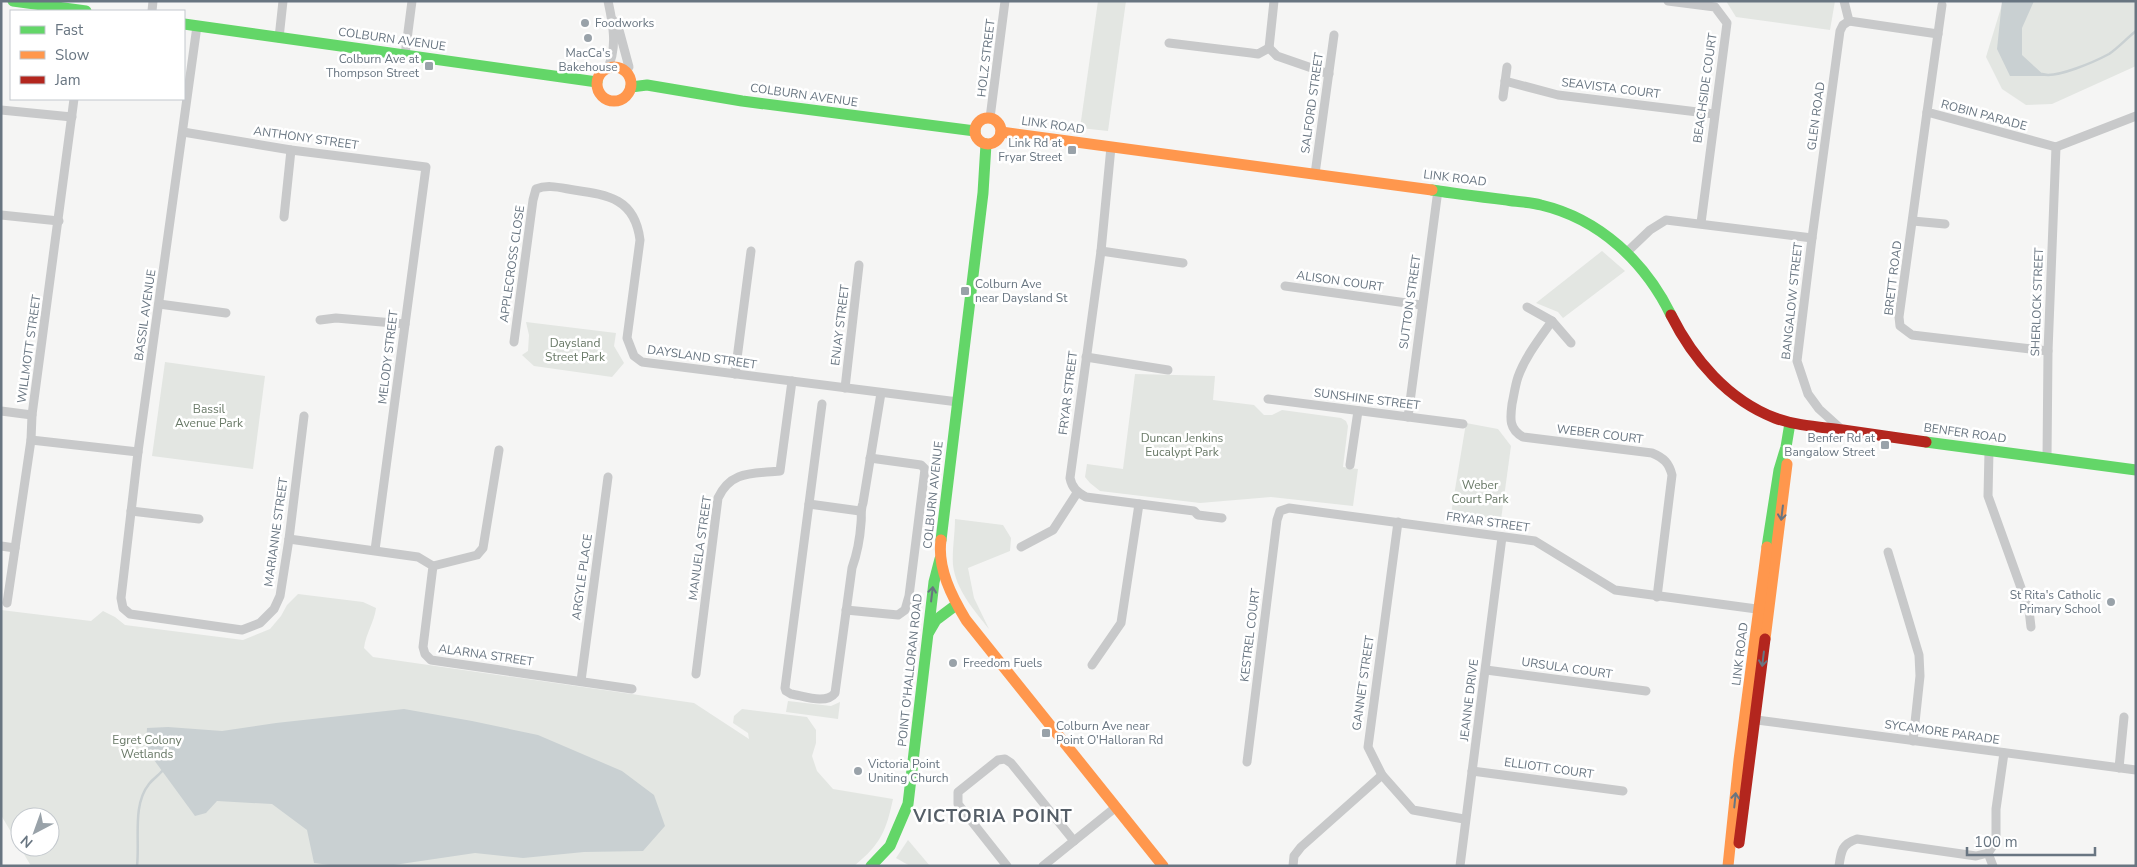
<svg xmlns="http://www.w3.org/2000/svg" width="2137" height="867" font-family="'Nunito Sans',sans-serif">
<rect width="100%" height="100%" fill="#f5f5f4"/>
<g fill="#e3e6e2" fill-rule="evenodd">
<polygon points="1098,1 1126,1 1108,131 1080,128"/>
<polygon points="1726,1 1835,1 1830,30 1736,17"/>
<polygon points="2003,1 2136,1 2136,66 2052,104 2026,105 2002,89 1986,57"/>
<polygon points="1602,251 1625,271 1563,318 1558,312 1536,303"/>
<polygon points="526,322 616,333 614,346 624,363 612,377 534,366 522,355 528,351 529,335"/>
<polygon points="165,362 265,376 253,469 152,456"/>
<polygon points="1135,374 1215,376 1213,400 1254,405 1264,415 1272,415 1282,410 1341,418 1346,421 1348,426 1343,467 1358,469 1353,506 1271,497 1200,503 1100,491 1090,483 1085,477 1087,464 1123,469"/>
<polygon points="1466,423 1498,429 1511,446 1500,527 1450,520"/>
<path d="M955 519 1003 525 1011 538 1010 551 968 568 974 598 989 629C974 610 956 590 953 565 952 550 955 534 955 519Z"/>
<path d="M298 594 363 602 376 608C374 623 366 633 364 648L373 657 694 703 749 739 748 733 733 723 734 716 742 709 807 717 816 730V743L812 756 817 771 833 789 893 799C886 831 881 844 854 866H31L1 815V610L91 621 103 611 115 617 125 625 243 640 270 629 281 616 287 605ZM20 817H50V847H20Z"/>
<polygon points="788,701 831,706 840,702 838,719 786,712"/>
<polygon points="908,840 930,866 910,866 896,858"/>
</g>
<g fill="#c9d0d2">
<polygon points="2002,1 2034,1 2022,28 2022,55 2045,76 2010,76 1997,49"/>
<polygon points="404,709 472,721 538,735 622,771 654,795 665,826 643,851 584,852 523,858 475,853 387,866 338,866 314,863 307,830 272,804 217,801 206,813 195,816 146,749 147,728 168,727 222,731 276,723"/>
</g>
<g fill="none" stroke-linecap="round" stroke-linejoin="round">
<g stroke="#c9d0d2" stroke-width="2.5">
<path d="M2042 74C2056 79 2096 61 2109 54 2118 48 2127 38 2136 31"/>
<path d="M137 866C140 840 132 805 149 784 153 779 159 775 163 770"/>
</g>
<g stroke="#c8c9ca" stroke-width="9">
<polyline points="1668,1 1715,7 1727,23 1701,223"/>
<polyline points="1942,5 1927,112 2056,147 2136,116"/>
<polyline points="152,11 153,1"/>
<polyline points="613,20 619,30 629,67 625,72"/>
<polyline points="1849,21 1938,34"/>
<polyline points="197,26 138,452 121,598 123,608 130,614 242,630 260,623 274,609 280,596 289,539 304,416"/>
<polyline points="279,38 283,1"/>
<polyline points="1169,43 1251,53 1258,54 1269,48 1277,56 1329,74"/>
<polyline points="1269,48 1274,1"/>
<polyline points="405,55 412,1"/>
<path d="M607 69C618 48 613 24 608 1"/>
<polyline points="1505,81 1558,95 1714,114"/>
<polyline points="1503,97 1507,67"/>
<polyline points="1,110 72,117"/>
<polyline points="1927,112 1899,317 1900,326 1912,335 2048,351"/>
<polyline points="990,118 1005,1"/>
<polyline points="183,132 291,150 426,167 375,550"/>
<path d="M1111 147 1101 251 1070 478C1072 488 1077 492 1086 497L1194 511 1198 515 1222 518"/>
<polyline points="1315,174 1334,35"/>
<polyline points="1,215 59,221"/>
<polyline points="284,217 291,150"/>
<polyline points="1913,221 1945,224"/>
<polyline points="1812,238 1840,31 1843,25 1849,21 1844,1"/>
<polyline points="1101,251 1183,263"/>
<polyline points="1627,252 1650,230 1666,220 1812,238 1797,361 1808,394 1819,409 1840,428"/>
<polyline points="1285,286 1421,305"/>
<polyline points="159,304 226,313"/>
<polyline points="1527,307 1552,321 1571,343"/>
<polyline points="320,320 336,318 405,324"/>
<path d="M1552 321C1540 338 1525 357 1518 377 1515 386 1514 395 1512 404 1510 419 1509 429 1523 437L1652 453C1664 458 1669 463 1672 475L1657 597"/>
<path d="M514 342 533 200 536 189C548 184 561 188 574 190 609 195 635 199 640 240L627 338 634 356 642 362 958 402"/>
<polyline points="1086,357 1168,370"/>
<polyline points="735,374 751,251"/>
<polyline points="845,388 859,265"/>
<polyline points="1268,399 1463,424"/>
<path d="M822 404 785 688 786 691 791 694C804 696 826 705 835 693L852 568C857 554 860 538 861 523 862 516 860 511 863 503L881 393"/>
<polyline points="1,411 32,415"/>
<polyline points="1408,417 1438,190"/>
<polyline points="31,440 138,452"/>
<polyline points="1989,451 1988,496 2029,610 2031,627"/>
<polyline points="2047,458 2048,351 2056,147"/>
<polyline points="1350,465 1358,411"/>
<polyline points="809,504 860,511"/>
<polyline points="131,511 199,519"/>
<polyline points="1398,522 1368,747 1382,775 1413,810 1464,819"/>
<polyline points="289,539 418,557 433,566 423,647 425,654 431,660 632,689"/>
<polyline points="1,546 15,548"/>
<polyline points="1021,547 1053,530 1077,493"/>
<polyline points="1888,552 1919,655 1920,676 1913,741"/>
<polyline points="433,566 477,555 483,548 499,450"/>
<polyline points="7,603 31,440 32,415 74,99"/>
<polyline points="846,610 898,615 905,610 909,596 925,469 921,465 870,458"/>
<polyline points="1092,665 1121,623 1139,504"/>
<polyline points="1486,670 1646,691"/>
<path d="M696 674 718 498C731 470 753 474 780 471L792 381"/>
<polyline points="581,681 608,477"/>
<polyline points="1749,719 2136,770"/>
<polyline points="1247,762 1277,520 1280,511 1289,508 1535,541 1615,590 1764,610"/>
<polyline points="2119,768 2124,717"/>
<polyline points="1472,771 1623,791"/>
<polyline points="1988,853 1993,866"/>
<polyline points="1007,866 958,804 958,792 998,760 1005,759 1011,763 1074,841"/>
<polyline points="1043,866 1116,807"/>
<polyline points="1293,866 1294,856 1301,847 1382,775"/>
<polyline points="1460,866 1502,537"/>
<path d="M1839 866C1841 851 1842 844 1857 839L1976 856 1988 853 1996 841V809L2004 753"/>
</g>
<g stroke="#63d668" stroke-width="11">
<polyline points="13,1 86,11"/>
<polyline points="184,24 597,82"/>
<polyline points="631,87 647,85 742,101 975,131"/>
<path d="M1432 190C1457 194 1482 197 1507 200 1518 202 1530 202 1541 205 1600 219 1645 262 1671 315"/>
<polyline points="1926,442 2136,470"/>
<polyline points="941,540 983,193 986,144"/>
<polyline points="1767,547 1779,470 1786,447 1790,423"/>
<polyline points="929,632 936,620 956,605"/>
<polyline points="871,866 890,846 908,804 934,582 940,559"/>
</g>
<g stroke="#ff974d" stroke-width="11">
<circle cx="614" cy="84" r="17"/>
<circle cx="988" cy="131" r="13"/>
<polyline points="1001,132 1432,190"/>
<path d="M941 540C937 568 952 597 966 620L1163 866"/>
<polyline points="1765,639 1787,464"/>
<polyline points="1728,866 1739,760 1767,547"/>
</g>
<g stroke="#b3261e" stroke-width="11">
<path d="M1671 315C1693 359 1728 400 1775 418 1797 426 1820 427 1843 430 1871 434 1899 438 1926 442"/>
<polyline points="1739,843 1765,639"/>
</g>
</g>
<defs><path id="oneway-shaft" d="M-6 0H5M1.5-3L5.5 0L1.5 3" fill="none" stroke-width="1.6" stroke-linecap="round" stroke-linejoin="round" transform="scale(1.25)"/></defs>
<g stroke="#687581">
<use href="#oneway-shaft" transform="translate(1782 513) rotate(97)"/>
<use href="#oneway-shaft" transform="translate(932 594) rotate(-83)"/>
<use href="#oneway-shaft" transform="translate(1763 659) rotate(97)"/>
<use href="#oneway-shaft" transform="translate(1735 800) rotate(-84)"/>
</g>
<g fill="#99a2a9" stroke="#fff" stroke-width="2">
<circle cx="585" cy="23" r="5"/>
<circle cx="588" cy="38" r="5"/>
<rect x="424" y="61" width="10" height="10" rx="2.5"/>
<rect x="1067" y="145" width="10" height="10" rx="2.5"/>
<rect x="960" y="286" width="10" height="10" rx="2.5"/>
<rect x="1880" y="440" width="10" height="10" rx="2.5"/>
<circle cx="2111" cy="602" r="5"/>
<circle cx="953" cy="663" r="5"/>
<rect x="1041" y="728" width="10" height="10" rx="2.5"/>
<circle cx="858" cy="771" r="5"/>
</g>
<g text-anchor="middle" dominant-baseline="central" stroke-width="5" stroke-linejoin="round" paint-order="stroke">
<g font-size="12" fill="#687581" stroke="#fff" text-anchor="start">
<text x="595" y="23">Foodworks</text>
<text x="588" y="53" text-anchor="middle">MacCa's<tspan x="588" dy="14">Bakehouse</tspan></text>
<text x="419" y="59" text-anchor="end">Colburn Ave at<tspan x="419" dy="14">Thompson Street</tspan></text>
<text x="1062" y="143" text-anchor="end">Link Rd at<tspan x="1062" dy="14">Fryar Street</tspan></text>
<text x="975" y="284">Colburn Ave<tspan x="975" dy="14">near Daysland St</tspan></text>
<text x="1875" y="438" text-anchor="end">Benfer Rd at<tspan x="1875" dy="14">Bangalow Street</tspan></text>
<text x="2101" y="595" text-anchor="end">St Rita's Catholic<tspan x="2101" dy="14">Primary School</tspan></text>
<text x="963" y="663">Freedom Fuels</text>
<text x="1056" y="726">Colburn Ave near<tspan x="1056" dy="14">Point O'Halloran Rd</tspan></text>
<text x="868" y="764">Victoria Point<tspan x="868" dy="14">Uniting Church</tspan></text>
</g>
<g font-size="12" fill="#687581" stroke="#fff">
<text transform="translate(392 39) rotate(8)">COLBURN AVENUE</text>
<text transform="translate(986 58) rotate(-83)">HOLZ STREET</text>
<text transform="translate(1611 88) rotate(7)">SEAVISTA COURT</text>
<text transform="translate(1705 88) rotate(-82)">BEACHSIDE COURT</text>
<text transform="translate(804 95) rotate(8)">COLBURN AVENUE</text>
<text transform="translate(1312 103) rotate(-82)">SALFORD STREET</text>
<text transform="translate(1984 115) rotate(15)">ROBIN PARADE</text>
<text transform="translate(1816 116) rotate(-82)">GLEN ROAD</text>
<text transform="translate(1053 125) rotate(8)">LINK ROAD</text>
<text transform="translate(306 138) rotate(8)">ANTHONY STREET</text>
<text transform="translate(1455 178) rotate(7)">LINK ROAD</text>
<text transform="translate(512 264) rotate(-82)">APPLECROSS CLOSE</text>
<text transform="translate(1893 278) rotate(-83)">BRETT ROAD</text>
<text transform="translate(1340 281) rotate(8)">ALISON COURT</text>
<text transform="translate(1792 301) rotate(-84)">BANGALOW STREET</text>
<text transform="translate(1410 302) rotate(-82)">SUTTON STREET</text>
<text transform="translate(2037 302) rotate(-88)">SHERLOCK STREET</text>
<text transform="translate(145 315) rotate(-82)">BASSIL AVENUE</text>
<text transform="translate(840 325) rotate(-83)">ENJAY STREET</text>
<text transform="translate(29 349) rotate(-82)">WILLMOTT STREET</text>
<text transform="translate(388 357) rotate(-83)">MELODY STREET</text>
<text transform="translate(702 357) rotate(8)">DAYSLAND STREET</text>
<text transform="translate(1068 393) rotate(-83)">FRYAR STREET</text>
<text transform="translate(1367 399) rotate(7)">SUNSHINE STREET</text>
<text transform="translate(1965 433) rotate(8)">BENFER ROAD</text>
<text transform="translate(1600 434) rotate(7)">WEBER COURT</text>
<text transform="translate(933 495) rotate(-84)">COLBURN AVENUE</text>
<text transform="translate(1488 522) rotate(8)">FRYAR STREET</text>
<text transform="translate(276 532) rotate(-82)">MARIANNE STREET</text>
<text transform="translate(700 548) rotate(-82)">MANUELA STREET</text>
<text transform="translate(582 577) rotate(-82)">ARGYLE PLACE</text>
<text transform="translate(1250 635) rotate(-83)">KESTREL COURT</text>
<text transform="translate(1740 654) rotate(-83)">LINK ROAD</text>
<text transform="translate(486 655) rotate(8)">ALARNA STREET</text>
<text transform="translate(1567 668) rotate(8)">URSULA COURT</text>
<text transform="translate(910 670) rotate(-84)">POINT O'HALLORAN ROAD</text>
<text transform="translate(1363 683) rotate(-82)">GANNET STREET</text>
<text transform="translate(1469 700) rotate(-83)">JEANNE DRIVE</text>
<text transform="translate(1942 732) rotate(8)">SYCAMORE PARADE</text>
<text transform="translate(1549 768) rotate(8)">ELLIOTT COURT</text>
</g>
<g font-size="12" fill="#697967" stroke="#fff">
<text x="575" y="343">Daysland<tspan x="575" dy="14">Street Park</tspan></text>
<text x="209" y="409">Bassil<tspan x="209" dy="14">Avenue Park</tspan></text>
<text x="1182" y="438">Duncan Jenkins<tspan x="1182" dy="14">Eucalypt Park</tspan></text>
<text x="1480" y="485">Weber<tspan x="1480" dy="14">Court Park</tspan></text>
<text x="147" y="740">Egret Colony<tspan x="147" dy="14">Wetlands</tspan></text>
</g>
<g font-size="18" font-weight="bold" letter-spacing="1" fill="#555e67" stroke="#fff">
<text x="993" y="816">VICTORIA POINT</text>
</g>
</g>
<rect width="2137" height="867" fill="none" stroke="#687581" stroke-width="5"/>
<rect x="10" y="10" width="175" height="90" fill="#ffffff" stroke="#c3c8cd"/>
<rect x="20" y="26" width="25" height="8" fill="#63d668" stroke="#c3c8cd"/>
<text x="55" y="35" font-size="15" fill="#687581">Fast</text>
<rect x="20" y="51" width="25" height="8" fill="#ff974d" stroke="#c3c8cd"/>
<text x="55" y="60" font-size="15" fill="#687581">Slow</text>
<rect x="20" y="76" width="25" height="8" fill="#b3261e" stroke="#c3c8cd"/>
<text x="55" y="85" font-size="15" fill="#687581">Jam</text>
<g transform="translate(35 832) rotate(221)"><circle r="24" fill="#ffffff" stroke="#c3c8cd"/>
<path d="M0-4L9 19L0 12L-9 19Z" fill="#99a2a9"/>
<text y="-8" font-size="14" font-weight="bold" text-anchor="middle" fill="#687581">N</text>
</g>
<path d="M1967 847v8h128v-8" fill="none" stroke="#687581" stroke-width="2.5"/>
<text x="1974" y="847" font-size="15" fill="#687581" stroke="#ffffff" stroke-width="4" paint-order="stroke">100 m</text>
</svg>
